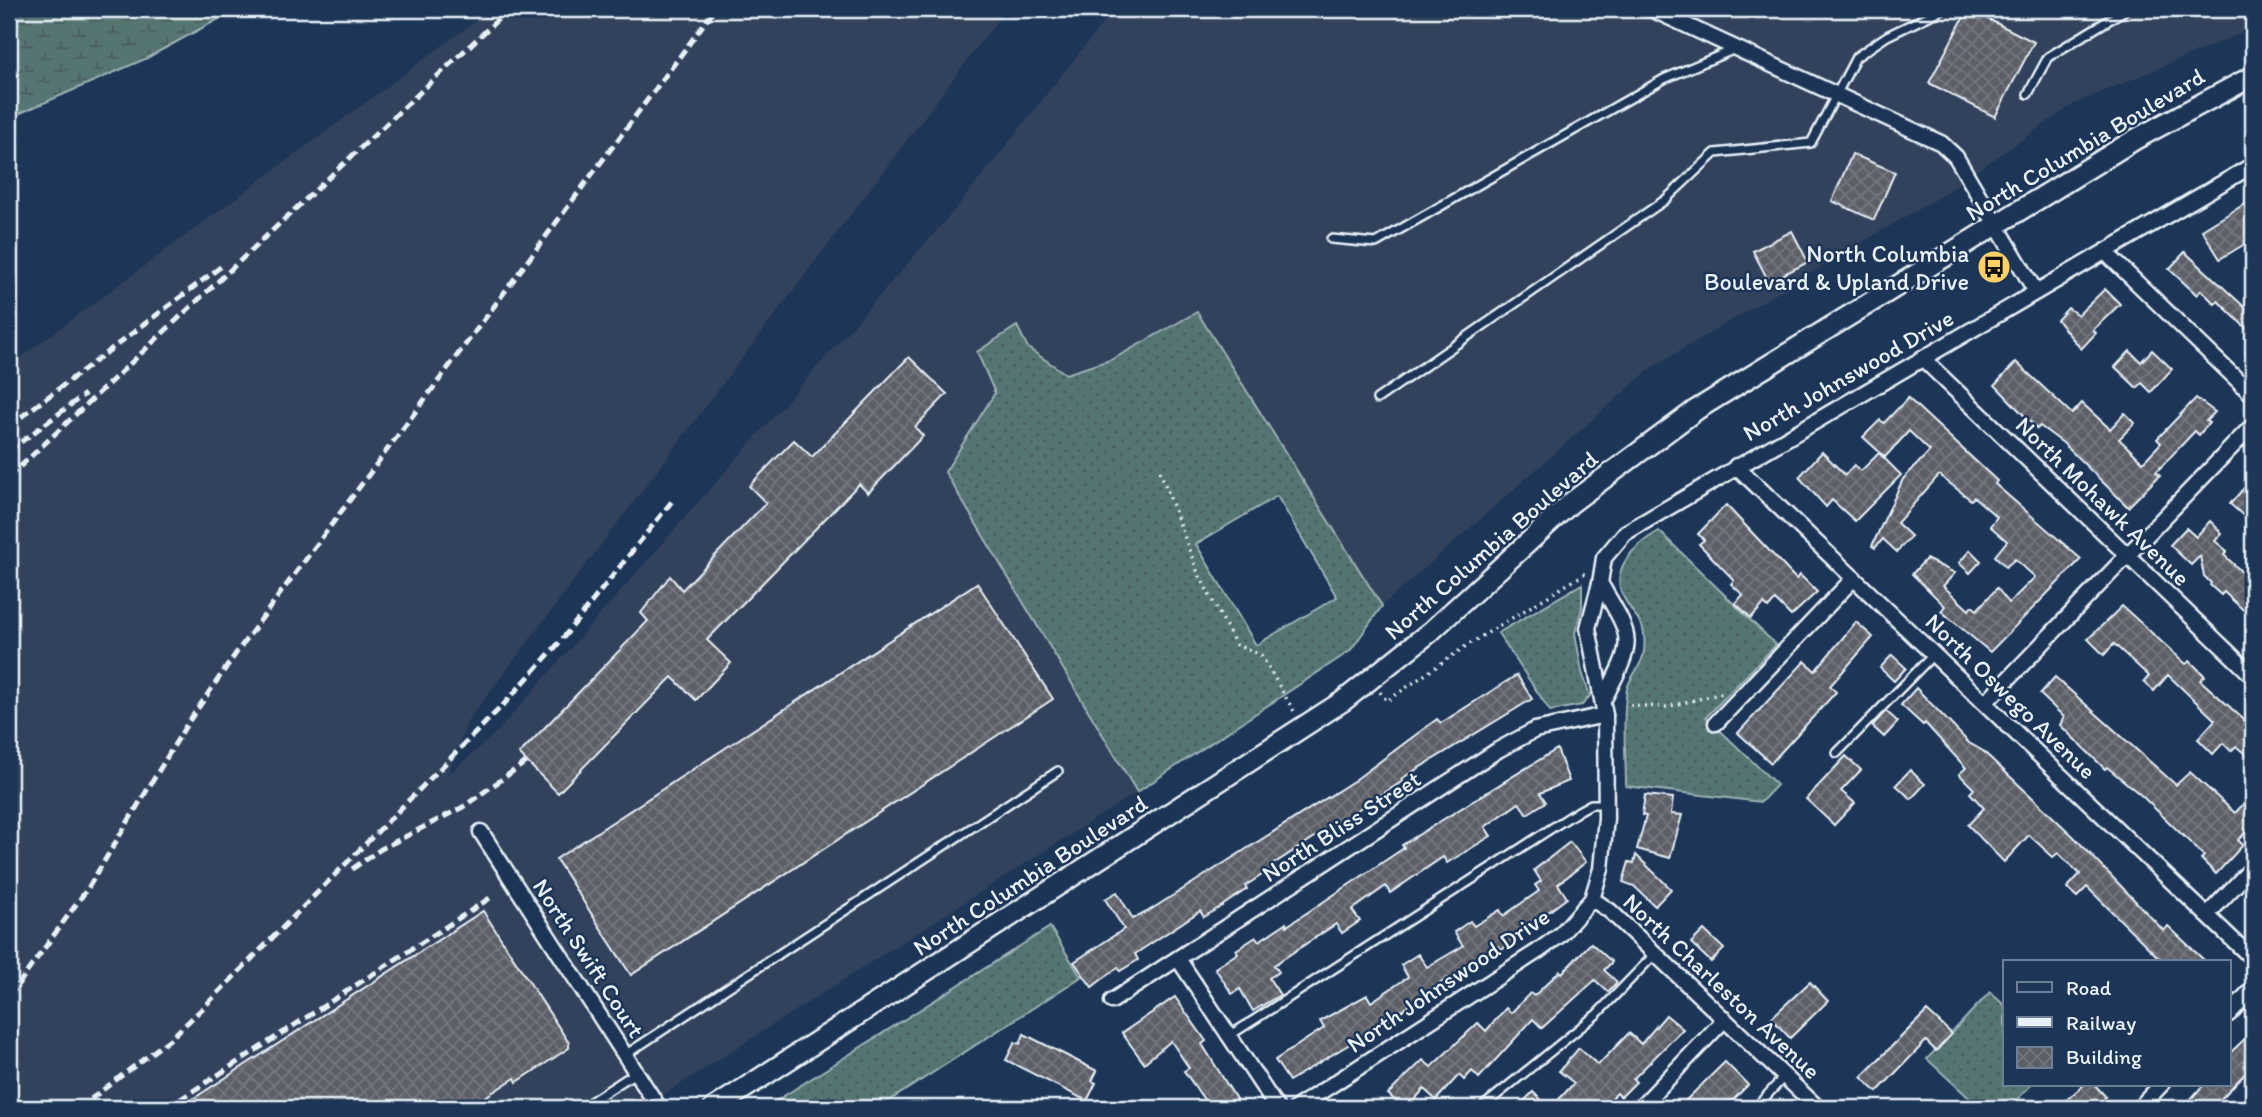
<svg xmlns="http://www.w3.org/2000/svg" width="2262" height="1117" font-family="Itim,sans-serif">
<defs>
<pattern id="grass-dots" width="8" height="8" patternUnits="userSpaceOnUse" patternTransform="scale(1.75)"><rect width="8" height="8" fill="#547473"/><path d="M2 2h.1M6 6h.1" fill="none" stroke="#4c5c5c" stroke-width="1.8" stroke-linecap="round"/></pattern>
<pattern id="wetland-marsh" width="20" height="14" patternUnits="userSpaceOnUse" patternTransform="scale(1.75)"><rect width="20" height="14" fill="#547473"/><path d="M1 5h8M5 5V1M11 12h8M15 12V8" fill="none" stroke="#4c5c5c"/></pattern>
<pattern id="building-cross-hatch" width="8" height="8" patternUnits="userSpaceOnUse" patternTransform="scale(1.75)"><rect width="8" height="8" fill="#5d5f67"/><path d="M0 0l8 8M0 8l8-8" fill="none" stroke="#74767e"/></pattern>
</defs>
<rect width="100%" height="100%" fill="#1d3557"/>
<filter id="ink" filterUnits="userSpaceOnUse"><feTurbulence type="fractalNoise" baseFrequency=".0143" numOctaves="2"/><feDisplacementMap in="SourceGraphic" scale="14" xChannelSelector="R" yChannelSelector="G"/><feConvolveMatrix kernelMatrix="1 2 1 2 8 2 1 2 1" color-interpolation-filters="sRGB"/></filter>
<g filter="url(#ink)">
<polygon fill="#30425c" points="492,9 1006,9 468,721 447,776 497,732 958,206 1114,9 2253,9 2253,28 2074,104 1942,195 1651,368 1382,606 1197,312 1113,359 1066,374 1028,348 977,352 995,393 945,473 1137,792 643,1108 9,1108 9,366"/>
<g fill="url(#grass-dots)" stroke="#9eb2b6" stroke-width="2" fill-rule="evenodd">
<path d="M1197 312 1382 606 1350 651 1137 792 945 472 995 393 977 352 1017 326 1028 348 1066 374 1113 359ZM1277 496 1337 597 1256 645 1196 544Z"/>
<path d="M1659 531 1776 645 1706 717 1777 785 1761 802 1626 786C1626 755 1622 720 1627 689 1630 675 1643 666 1644 651 1647 620 1636 621 1624 598 1608 569 1636 544 1659 531Z"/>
<polygon points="1582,584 1582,607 1575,633 1582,672 1590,696 1582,705 1550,711 1498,633"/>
<polygon points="1050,927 1081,977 878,1108 765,1108"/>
<polygon points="1990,992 2005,1006 2005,1084 2032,1084 2009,1108 1980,1108 1927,1059"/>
</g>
<polygon fill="url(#wetland-marsh)" stroke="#9eb2b6" stroke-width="2" points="9,9 237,9 145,59 9,118"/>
<g fill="url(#building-cross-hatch)" stroke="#e8f1f8" stroke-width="2">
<polygon points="1968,9 2034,42 1995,117 1929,83"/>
<polygon points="1852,154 1895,172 1874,220 1832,201"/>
<polygon points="2253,199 2253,239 2220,259 2202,230"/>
<polygon points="1792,231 1808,262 1769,282 1753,251"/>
<polygon points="2185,252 2253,315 2253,335 2218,301 2215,304 2201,290 2197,295 2169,269"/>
<polygon points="2105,289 2120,304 2093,330 2096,333 2081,349 2057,320 2068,308 2078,315"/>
<polygon points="2152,350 2172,369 2151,392 2142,383 2137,388 2115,367 2130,351 2141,362"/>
<polygon points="909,357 947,394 915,427 923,436 868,493 859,484 707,640 731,663 696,700 672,677 558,793 519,754 648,621 641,613 670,576 682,590 766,503 749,486 794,440 812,457"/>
<polygon points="2016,362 2072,414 2082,403 2110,429 2125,413 2135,423 2119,439 2143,462 2161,443 2157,439 2196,398 2215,412 2206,421 2209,423 2199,435 2195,431 2156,472 2160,475 2128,507 2063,443 2040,426 2037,429 1995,385"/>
<polygon points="1908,398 1997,481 1995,484 2081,559 1990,652 1941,611 1945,606 1912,574 1926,559 1955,573 1943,586 1969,610 1972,606 1977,610 1997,588 2009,603 2035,577 2015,559 2006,567 1995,556 2007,541 1990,526 1997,517 1974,497 1971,500 1939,475 1897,523 1911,536 1897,552 1883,539 1875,548 1872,546 1903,479 1930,451 1909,431 1885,457 1863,437 1880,420 1884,423"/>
<polygon points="1822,452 1845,475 1854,465 1861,471 1879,453 1901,475 1855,521 1832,500 1826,507 1799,477"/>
<polygon points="2253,478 2253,524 2230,504"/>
<polygon points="1726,505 1796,579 1800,575 1817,592 1791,616 1775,600 1768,608 1764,604 1751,618 1735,603 1743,595 1731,584 1734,580 1699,544 1704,540 1698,534"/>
<polygon points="2210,521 2222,533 2215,541 2227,551 2224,555 2253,583 2253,619 2224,592 2221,595 2210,585 2211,583 2204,576 2200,556 2191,565 2170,545 2186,528 2196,537"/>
<polygon points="1970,550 1981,561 1970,573 1959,563"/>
<polygon points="977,583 1053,699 631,975 556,859"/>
<polygon points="2122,606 2186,664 2190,661 2205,676 2200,680 2253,728 2253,761 2236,746 2231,751 2223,743 2213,754 2198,739 2215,720 2168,675 2154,691 2144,682 2149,676 2114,644 2104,655 2088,639"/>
<polygon points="1856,622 1873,637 1830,686 1836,692 1771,763 1738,733 1805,661 1815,671"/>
<polygon points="1892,655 1906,668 1894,681 1880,668"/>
<polygon points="1517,675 1532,699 1401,779 1403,781 1349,815 1351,818 1333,829 1332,826 1272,865 1274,867 1245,886 1247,889 1222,906 1204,917 1200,911 1135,954 1138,960 1120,971 1118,967 1092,987 1074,962 1124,929 1105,899 1117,892 1133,919 1147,912 1355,780 1437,719 1441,723"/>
<polygon points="2055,677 2176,785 2190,772 2235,813 2253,794 2253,825 2238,840 2243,845 2216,874 2201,859 2204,856 2142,796 2107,767 2105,769 2060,725 2064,717 2040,694"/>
<polygon points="1916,688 1969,743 1983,751 2073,836 2164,931 2168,926 2205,961 2162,961 2087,887 2077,897 2067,888 2080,874 2058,853 2053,857 2029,835 2004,862 1968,825 1984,808 1970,793 1974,789 1959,774 1966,768 1925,723 1923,725 1901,705"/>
<polygon points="1886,711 1898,722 1884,737 1872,726"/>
<polygon points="1557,749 1569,781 1540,793 1546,802 1527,814 1519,803 1485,827 1491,836 1447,863 1443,857 1390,893 1386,886 1352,910 1360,921 1342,933 1336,924 1274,965 1279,972 1269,978 1280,995 1253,1011 1240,989 1232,994 1215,968 1238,953 1236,950 1256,937 1259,941 1286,923 1287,926 1404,848 1402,845"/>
<polygon points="1846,756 1861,770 1841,791 1855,803 1834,825 1806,799"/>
<polygon points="1910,770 1925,784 1911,799 1896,785"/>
<polygon points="1645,795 1673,798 1671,814 1682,815 1670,858 1637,849 1646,816 1642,815"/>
<polygon points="1570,842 1586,862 1558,884 1567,898 1516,936 1518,940 1501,950 1498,946 1465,969 1466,971 1449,981 1448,978 1384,1023 1289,1081 1275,1060 1324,1028 1320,1021 1367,995 1371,1002 1408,977 1401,965 1418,954 1427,967 1463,946 1454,932 1470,921 1474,926 1500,910 1503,916 1539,891 1535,885 1541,881 1534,870"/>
<polygon points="1636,855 1671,889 1655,906 1634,886 1623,882 1629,862 1634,863"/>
<polygon points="483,911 569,1043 569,1048 537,1069 517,1082 515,1078 468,1108 179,1108"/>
<polygon points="1704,930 1724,949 1711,962 1691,943"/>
<polygon points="1591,943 1612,962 1604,970 1617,982 1608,992 1595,980 1542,1028 1533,1019 1479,1078 1472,1071 1464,1080 1459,1075 1436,1100 1424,1089 1407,1108 1403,1108 1388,1094 1423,1060 1431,1067 1478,1023 1486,1031 1506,1008 1511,1013 1530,993 1534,996 1560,971 1562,973"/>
<polygon points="1810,982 1828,1001 1790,1038 1771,1018"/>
<polygon points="1175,997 1206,1041 1202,1044 1236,1099 1221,1108 1210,1108 1184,1071 1189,1068 1171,1041 1144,1063 1122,1033"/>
<polygon points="1927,1011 1952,1034 1936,1051 1926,1041 1877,1092 1861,1077"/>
<polygon points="1666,1015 1683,1029 1633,1079 1636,1082 1621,1097 1617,1093 1603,1108 1551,1108 1574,1083 1559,1071 1579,1048 1598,1065 1629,1033 1641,1044"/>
<polygon points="2253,1031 2253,1065 2219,1101 2227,1108 2183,1108 2204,1084 2229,1084 2229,1054"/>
<polygon points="1024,1034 1097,1071 1092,1081 1096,1083 1087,1101 1006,1060 1015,1042 1020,1044"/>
<polygon points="1725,1062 1748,1085 1735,1098 1724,1108 1678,1108"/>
<polygon points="2085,1084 2094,1084 2106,1097 2093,1108 2057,1108"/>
<polygon points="1533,1092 1550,1108 1517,1108"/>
</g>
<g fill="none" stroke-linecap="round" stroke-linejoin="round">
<defs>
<g id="service">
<polyline points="2028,94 2048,57 2127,9"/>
<polyline points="1331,239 1376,243 1664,79 1735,49"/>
<polyline points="1377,399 1665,200 1715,153 1811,143 1856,57 1887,36 1943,9"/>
<polyline points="1837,753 1934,654"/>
<polyline points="1229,1036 1580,810 1591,804 1605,804"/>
<polyline points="625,1055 1058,771"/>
<polyline points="581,1108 635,1073"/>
<polyline points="1481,1108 1597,1014 1655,954"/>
<polyline points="1755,1108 1785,1076"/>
</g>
<g id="minor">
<polyline points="1651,9 1941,143 1956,157 2036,292"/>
<polyline points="2105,252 2253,395"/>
<polyline points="1922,358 2253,676"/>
<polyline points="1736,466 2253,959"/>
<polyline points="1600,583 1604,558 1625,533 2253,165"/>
<polyline points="1985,703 2253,425"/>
<polyline points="1716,723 1854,578"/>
<polyline points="481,832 659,1108"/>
<polyline points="1592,899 1610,911 1818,1108"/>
<polyline points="2207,915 2253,867"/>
<polyline points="1179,960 1277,1108"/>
<polyline points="1112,1001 1498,750 1535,730 1605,715"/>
<polyline points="2229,1014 2253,988"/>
<path d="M1296 1108 1538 951 1560 935 1592 899 1601 869 1606 818 1605 715 1588 628 1600 583C1635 642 1635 639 1603 701"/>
<polyline points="1640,1108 1724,1020"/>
<polyline points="2139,1108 2162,1084"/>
</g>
<polyline id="secondary" points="714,1108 1343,701 1430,632 1572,502 1696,410 2134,140 2253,76"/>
</defs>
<use href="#service" stroke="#e8f1f8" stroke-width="12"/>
<use href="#minor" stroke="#e8f1f8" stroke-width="19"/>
<use href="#secondary" stroke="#e8f1f8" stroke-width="24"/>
<g stroke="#e8f1f8" stroke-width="3.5" stroke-dasharray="2 5" stroke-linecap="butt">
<polyline points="1160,471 1198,573 1236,645 1261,655 1295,713"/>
<polyline points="1380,692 1387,701 1469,644 1586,573"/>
<polyline points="1630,705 1666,707 1723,693"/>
</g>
<use href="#service" stroke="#1d3557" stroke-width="7"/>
<use href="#minor" stroke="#1d3557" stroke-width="14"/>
<use href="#secondary" stroke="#1d3557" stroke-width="19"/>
<g stroke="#e8f1f8" stroke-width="5" stroke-dasharray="10 5" stroke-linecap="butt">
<polyline points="9,426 223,265"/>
<polyline points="9,451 85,394"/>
<polyline points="9,477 509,9"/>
<polyline points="352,869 381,849 463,807 526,762"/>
<polyline points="9,997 88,888 187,724 239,649 715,9"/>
<polyline points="79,1108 170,1039 205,1006 507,701 559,643 673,500"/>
<polyline points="167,1108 490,898"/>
</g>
</g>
</g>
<defs>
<symbol id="bus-disc" viewBox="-11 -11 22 22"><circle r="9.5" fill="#ffd166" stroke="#1d3557"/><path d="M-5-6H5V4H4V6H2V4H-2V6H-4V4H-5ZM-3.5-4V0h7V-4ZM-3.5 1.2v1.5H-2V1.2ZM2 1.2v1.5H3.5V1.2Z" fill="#111"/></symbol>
</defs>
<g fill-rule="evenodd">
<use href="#bus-disc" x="1975" y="248" width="38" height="38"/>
</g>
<g text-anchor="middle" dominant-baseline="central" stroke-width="5" stroke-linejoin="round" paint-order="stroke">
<g font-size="24" fill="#e8f1f8" stroke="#1d3557">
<text transform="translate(2085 144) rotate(-31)">North Columbia Boulevard</text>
<text transform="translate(1848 375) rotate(-30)">North Johnswood Drive</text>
<text transform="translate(2103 501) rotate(44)">North Mohawk Avenue</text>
<text transform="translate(1491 545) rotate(-41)">North Columbia Boulevard</text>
<text transform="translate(2011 696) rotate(44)">North Oswego Avenue</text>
<text transform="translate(1341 826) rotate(-33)">North Bliss Street</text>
<text transform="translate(1030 875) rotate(-33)">North Columbia Boulevard</text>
<text transform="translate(589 958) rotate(57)">North Swift Court</text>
<text transform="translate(1448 980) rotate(-34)">North Johnswood Drive</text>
<text transform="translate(1722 986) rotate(43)">North Charleston Avenue</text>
</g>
<g font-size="24" fill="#e8f1f8" stroke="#1d3557" text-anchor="end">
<text x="1969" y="253">North Columbia<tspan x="1969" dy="28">Boulevard &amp; Upland Drive</tspan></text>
</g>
</g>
<rect width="2262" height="1117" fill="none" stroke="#1d3557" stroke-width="35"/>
<rect x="18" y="18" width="2227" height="1082" fill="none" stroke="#e8f1f8" stroke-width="2.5" filter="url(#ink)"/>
<rect x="2003" y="960" width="228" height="126" fill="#1d3557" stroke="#6e8097" stroke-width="2"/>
<rect x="2017" y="982" width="35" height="10" fill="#1d3557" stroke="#6e8097" stroke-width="2"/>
<text x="2066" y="995" font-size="21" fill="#e8f1f8">Road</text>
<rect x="2017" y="1017" width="35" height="10" fill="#e8f1f8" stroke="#6e8097" stroke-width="2"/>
<text x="2066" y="1030" font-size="21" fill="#e8f1f8">Railway</text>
<rect x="2017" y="1047" width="35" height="21" fill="url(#building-cross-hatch)" stroke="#6e8097" stroke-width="2"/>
<text x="2066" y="1064" font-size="21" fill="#e8f1f8">Building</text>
</svg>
